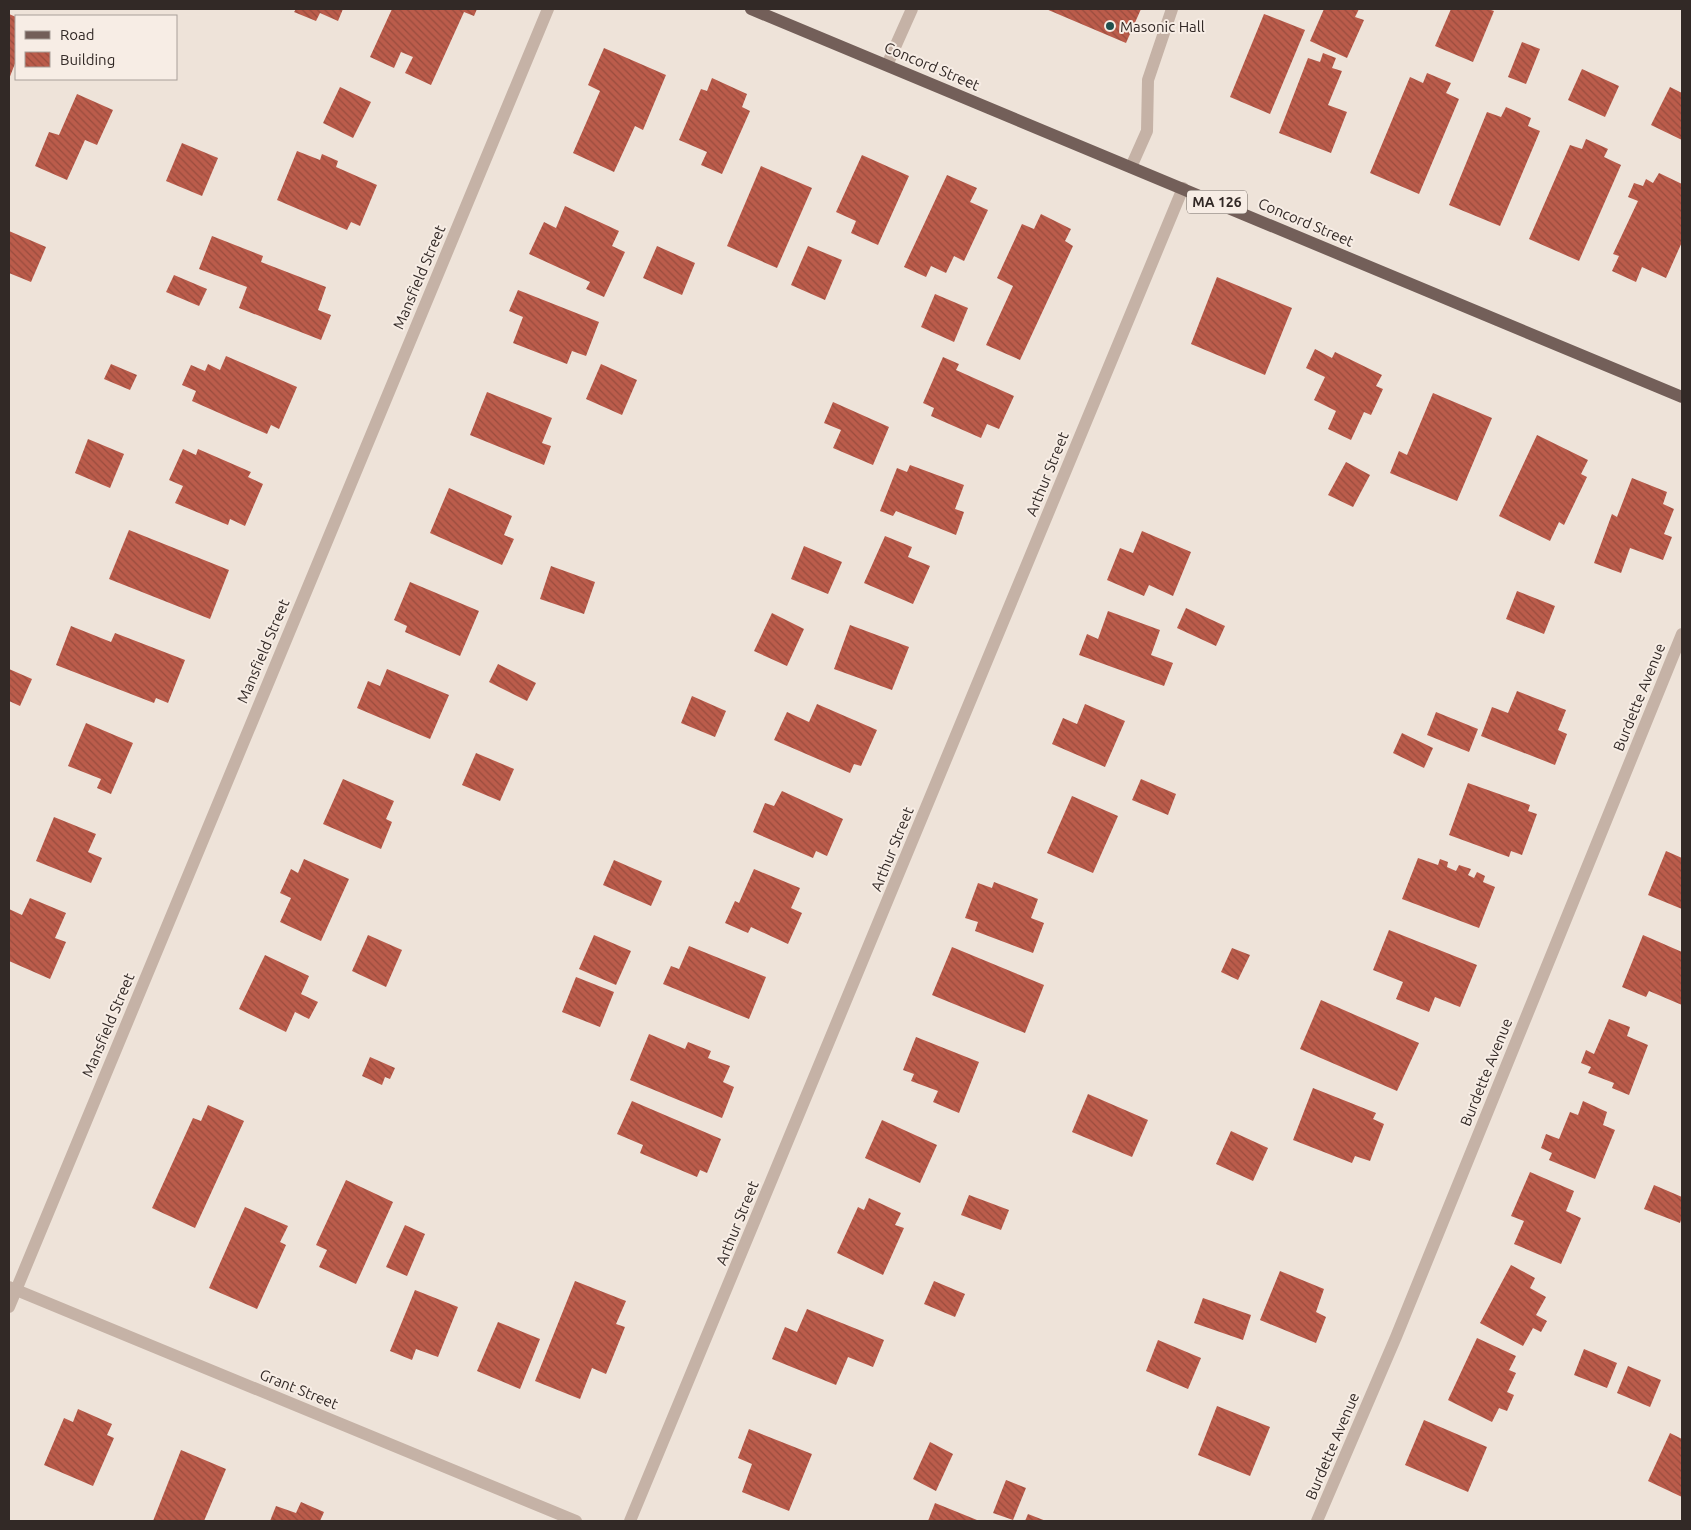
<svg xmlns="http://www.w3.org/2000/svg" width="1691" height="1530" font-family="Ubuntu,sans-serif">
<defs>
<pattern id="building-back-hatch" width="6" height="6" patternUnits="userSpaceOnUse" patternTransform="scale(1.25)"><rect width="6" height="6" fill="#bb5c4b"/><path d="M-1 5l2 2M0 0l6 6M5-1l2 2" fill="none" stroke="#994c3e"/></pattern>
</defs>
<rect width="100%" height="100%" fill="#eee3d9"/>
<g fill="url(#building-back-hatch)">
<polygon points="296,9 343,9 338,21 320,13 316,21 294,12"/>
<polygon points="392,9 477,9 474,16 464,12 431,85 405,73 413,57 401,52 394,68 370,57"/>
<polygon points="1046,9 1141,9 1126,43"/>
<polygon points="1324,9 1359,9 1355,17 1364,20 1347,58 1310,41"/>
<polygon points="1451,9 1488,9 1494,11 1473,62 1435,46"/>
<polygon points="9,14 16,17 16,61 9,79"/>
<polygon points="1264,14 1305,30 1270,114 1230,97"/>
<polygon points="1522,42 1540,49 1526,84 1508,77"/>
<polygon points="604,48 666,75 643,130 635,126 614,172 573,153 600,91 588,85"/>
<polygon points="1323,53 1336,58 1332,68 1342,71 1328,105 1347,112 1331,153 1279,133 1308,58 1320,62"/>
<polygon points="1582,69 1619,86 1605,117 1568,100"/>
<polygon points="1427,73 1451,83 1446,93 1459,99 1419,194 1370,173 1410,77 1423,83"/>
<polygon points="712,78 747,94 742,107 750,111 722,174 701,165 707,152 679,140 701,89 707,91"/>
<polygon points="340,87 371,102 353,138 323,123"/>
<polygon points="1670,87 1682,93 1682,140 1651,125"/>
<polygon points="77,94 113,110 97,145 85,140 67,180 35,166 49,132 59,135"/>
<polygon points="1506,107 1531,118 1528,126 1540,131 1500,226 1449,205 1487,112 1501,117"/>
<polygon points="1586,139 1608,149 1604,157 1621,165 1579,261 1529,239 1570,145 1582,149"/>
<polygon points="182,143 218,158 202,196 166,181"/>
<polygon points="297,151 320,160 322,154 338,161 336,167 377,185 360,226 351,222 347,230 277,200"/>
<polygon points="862,155 909,176 878,245 851,233 856,221 836,212"/>
<polygon points="761,166 812,188 777,268 727,246"/>
<polygon points="1659,173 1682,184 1682,242 1666,278 1642,267 1636,282 1612,271 1619,256 1613,254 1638,201 1628,197 1634,183 1643,186 1646,179 1653,183"/>
<polygon points="947,175 977,188 970,202 988,210 964,261 954,256 946,273 931,266 926,277 904,267"/>
<polygon points="565,206 619,231 612,246 625,252 604,297 586,289 590,282 529,254 544,222 556,228"/>
<polygon points="1041,214 1071,229 1065,241 1073,246 1020,360 986,345 1013,286 997,278 1022,224 1034,229"/>
<polygon points="9,231 46,247 31,282 9,273"/>
<polygon points="212,236 263,256 261,262 326,287 318,310 331,315 321,340 239,308 247,287 199,269"/>
<polygon points="657,246 695,263 682,295 643,278"/>
<polygon points="808,246 842,260 825,300 791,285"/>
<polygon points="174,275 207,289 199,306 166,292"/>
<polygon points="1217,277 1292,308 1265,375 1191,344"/>
<polygon points="518,290 599,322 586,356 572,351 567,364 513,343 523,317 509,311"/>
<polygon points="935,294 968,308 954,342 921,327"/>
<polygon points="1315,349 1332,358 1335,352 1382,375 1376,386 1383,389 1371,415 1364,412 1351,440 1328,429 1336,411 1314,400 1325,377 1306,368"/>
<polygon points="226,356 297,387 279,429 271,425 267,434 192,401 196,391 182,385 191,365 205,371 208,364 220,370"/>
<polygon points="943,357 959,364 956,370 1014,396 999,429 987,424 981,438 931,416 934,408 923,403"/>
<polygon points="111,364 137,375 130,390 104,379"/>
<polygon points="601,364 637,380 622,415 586,399"/>
<polygon points="487,392 552,418 542,443 551,446 544,465 470,435"/>
<polygon points="1433,393 1492,418 1457,501 1390,473 1399,451 1407,455"/>
<polygon points="833,402 889,427 873,465 833,448 841,430 824,423"/>
<polygon points="1537,435 1588,460 1581,474 1587,477 1564,525 1559,522 1550,541 1499,516"/>
<polygon points="88,439 124,454 110,488 75,473"/>
<polygon points="183,449 196,455 198,449 251,472 248,477 263,484 245,526 230,519 228,525 175,503 183,486 169,480"/>
<polygon points="1346,462 1370,475 1353,507 1328,495"/>
<polygon points="910,465 964,485 955,509 964,512 956,535 896,511 893,516 880,511 897,468 907,472"/>
<polygon points="1632,478 1667,492 1663,504 1674,509 1664,534 1672,537 1663,560 1630,548 1621,573 1594,563 1612,514 1617,517"/>
<polygon points="449,488 512,516 504,535 514,539 502,565 430,533"/>
<polygon points="129,530 229,570 210,619 109,579"/>
<polygon points="1142,531 1191,552 1173,596 1149,585 1144,596 1107,580 1120,548 1133,553"/>
<polygon points="885,536 912,547 908,557 930,566 913,604 864,583"/>
<polygon points="804,546 842,562 828,594 791,579"/>
<polygon points="551,566 595,582 584,614 540,599"/>
<polygon points="410,582 479,611 460,656 405,632 407,626 394,620"/>
<polygon points="1517,591 1555,606 1544,634 1506,619"/>
<polygon points="1186,608 1225,626 1216,646 1177,628"/>
<polygon points="1108,611 1160,630 1151,655 1173,663 1164,686 1079,655 1087,634 1098,639"/>
<polygon points="772,613 804,629 787,666 754,651"/>
<polygon points="850,625 909,647 892,690 834,669"/>
<polygon points="71,626 111,642 115,633 185,660 168,703 156,698 154,703 56,665"/>
<polygon points="498,664 536,683 527,701 489,682"/>
<polygon points="9,669 32,679 20,706 9,701"/>
<polygon points="387,669 449,695 430,739 357,708 368,681 380,686"/>
<polygon points="1517,691 1566,710 1558,730 1567,734 1555,765 1481,736 1492,707 1508,713"/>
<polygon points="692,696 726,711 715,737 681,723"/>
<polygon points="817,704 877,730 861,766 854,764 850,773 774,740 787,712 809,722"/>
<polygon points="1085,704 1125,721 1105,767 1052,744 1063,718 1077,724"/>
<polygon points="1436,712 1478,729 1469,752 1427,735"/>
<polygon points="86,723 133,743 111,794 97,788 101,779 68,766"/>
<polygon points="1402,733 1433,748 1424,768 1393,753"/>
<polygon points="476,753 514,769 500,801 462,785"/>
<polygon points="343,779 394,801 386,819 392,822 381,849 323,824"/>
<polygon points="1141,779 1176,794 1168,815 1132,800"/>
<polygon points="1468,783 1530,805 1528,811 1537,814 1522,855 1511,851 1509,857 1449,835"/>
<polygon points="782,791 843,819 827,856 816,851 813,858 753,832 765,803 774,806"/>
<polygon points="1072,796 1118,816 1093,873 1047,853"/>
<polygon points="54,817 96,834 88,852 102,858 91,883 36,861"/>
<polygon points="1666,851 1682,858 1682,909 1648,895"/>
<polygon points="1418,858 1438,865 1440,859 1448,862 1447,867 1456,871 1459,865 1471,869 1468,875 1474,878 1477,872 1485,876 1483,882 1495,887 1479,928 1402,899"/>
<polygon points="304,859 349,879 321,941 280,922 291,898 280,893 291,869 298,873"/>
<polygon points="614,860 662,881 651,906 603,885"/>
<polygon points="754,869 800,888 791,908 802,913 788,944 751,927 748,933 725,923 735,901 739,903"/>
<polygon points="994,882 1038,899 1031,918 1044,923 1033,953 975,931 978,922 965,918 978,883 992,888"/>
<polygon points="30,898 66,913 55,938 66,942 50,979 9,961 9,909 22,915"/>
<polygon points="1389,930 1477,965 1460,1007 1435,997 1429,1012 1396,999 1403,982 1373,970"/>
<polygon points="368,935 402,950 386,987 352,971"/>
<polygon points="594,935 631,951 616,985 579,969"/>
<polygon points="1643,935 1682,952 1682,1005 1649,991 1646,997 1622,987"/>
<polygon points="689,946 766,977 749,1019 663,984 671,966 679,969"/>
<polygon points="952,947 1044,985 1025,1033 932,995"/>
<polygon points="1232,948 1250,955 1238,980 1221,972"/>
<polygon points="265,955 309,976 301,994 318,1002 309,1019 295,1012 286,1032 239,1009"/>
<polygon points="576,977 614,992 600,1027 562,1012"/>
<polygon points="1321,1000 1419,1043 1397,1091 1300,1049"/>
<polygon points="1609,1019 1630,1027 1627,1036 1648,1045 1629,1095 1612,1088 1614,1083 1588,1073 1591,1067 1581,1063 1586,1050 1594,1054"/>
<polygon points="649,1034 685,1049 688,1042 711,1051 708,1058 730,1066 723,1082 734,1087 722,1118 630,1080"/>
<polygon points="916,1037 979,1062 959,1113 933,1102 938,1091 911,1081 914,1074 903,1070"/>
<polygon points="370,1057 395,1068 390,1079 385,1077 382,1085 362,1076"/>
<polygon points="1313,1088 1376,1113 1373,1119 1384,1124 1370,1161 1355,1156 1352,1163 1293,1140"/>
<polygon points="1088,1094 1148,1120 1132,1157 1072,1132"/>
<polygon points="632,1101 721,1139 707,1173 700,1170 697,1177 640,1153 643,1145 617,1134"/>
<polygon points="1583,1101 1607,1112 1603,1125 1615,1130 1595,1179 1549,1160 1552,1153 1541,1148 1546,1134 1559,1139 1570,1112 1578,1115"/>
<polygon points="208,1105 244,1121 195,1228 152,1208 193,1118 201,1121"/>
<polygon points="882,1120 937,1145 920,1183 865,1158"/>
<polygon points="1231,1131 1268,1148 1253,1181 1216,1164"/>
<polygon points="1530,1172 1574,1191 1566,1211 1581,1218 1561,1264 1514,1244 1524,1221 1511,1216"/>
<polygon points="346,1180 393,1202 356,1284 319,1267 327,1250 316,1245"/>
<polygon points="1654,1185 1682,1197 1682,1217 1680,1223 1644,1209"/>
<polygon points="969,1195 1009,1210 1001,1230 961,1215"/>
<polygon points="869,1198 901,1213 895,1225 904,1228 883,1275 837,1253 858,1207 864,1210"/>
<polygon points="245,1207 288,1226 280,1242 286,1245 257,1309 209,1288"/>
<polygon points="405,1225 425,1234 407,1276 386,1267"/>
<polygon points="1511,1265 1535,1278 1530,1288 1546,1297 1536,1315 1547,1321 1541,1332 1533,1328 1523,1346 1480,1323"/>
<polygon points="1280,1271 1324,1289 1316,1312 1326,1317 1316,1343 1260,1320"/>
<polygon points="575,1281 626,1301 616,1324 625,1327 606,1374 592,1368 580,1399 535,1381"/>
<polygon points="934,1281 965,1294 955,1317 924,1304"/>
<polygon points="415,1290 458,1307 438,1357 416,1349 412,1360 390,1351"/>
<polygon points="1203,1298 1251,1315 1243,1340 1194,1323"/>
<polygon points="807,1309 884,1340 873,1367 848,1357 836,1385 772,1359 785,1327 797,1332"/>
<polygon points="498,1322 540,1339 520,1389 477,1371"/>
<polygon points="1477,1338 1516,1356 1509,1370 1516,1373 1507,1392 1514,1395 1507,1411 1499,1408 1492,1422 1448,1400"/>
<polygon points="1158,1340 1201,1358 1188,1389 1146,1371"/>
<polygon points="1584,1349 1617,1363 1607,1388 1574,1375"/>
<polygon points="1628,1366 1661,1380 1650,1407 1617,1393"/>
<polygon points="1217,1406 1270,1427 1250,1476 1198,1455"/>
<polygon points="78,1409 112,1424 107,1435 114,1438 93,1486 44,1465 64,1418 73,1422"/>
<polygon points="1424,1420 1487,1447 1468,1492 1405,1465"/>
<polygon points="749,1429 812,1454 789,1511 742,1492 752,1464 738,1458"/>
<polygon points="1670,1433 1682,1439 1682,1497 1648,1481"/>
<polygon points="930,1442 953,1454 936,1491 913,1479"/>
<polygon points="181,1450 226,1469 204,1521 153,1521"/>
<polygon points="1006,1480 1026,1488 1013,1520 993,1513"/>
<polygon points="301,1502 324,1512 320,1521 270,1521 276,1506 296,1513"/>
<polygon points="935,1503 977,1520 977,1521 928,1521"/>
<polygon points="1028,1514 1046,1521 1025,1521"/>
</g>
<g fill="none" stroke-linecap="round" stroke-linejoin="round">
<g stroke="#c5b2a6" stroke-width="12">
<polyline points="887,65 912,9"/>
<polyline points="1131,167 1147,131 1148,80 1172,9"/>
<polyline points="9,1287 576,1521"/>
<polyline points="9,1307 548,9"/>
<polyline points="630,1521 1183,188"/>
<polyline points="1317,1521 1396,1337 1682,634"/>
</g>
<polyline stroke="#735f59" stroke-width="12" points="751,9 1682,397"/>
</g>
<circle fill="#20504e" stroke="#f7ede5" stroke-width="2" cx="1110" cy="26" r="5"/>
<g text-anchor="middle" dominant-baseline="central" stroke-width="4" stroke-linejoin="round" paint-order="stroke">
<rect fill="#f7ede5" stroke="#6d645f" stroke-width="1" x="1187" y="190.5" width="60" height="23" rx="4"/>
<g font-size="14" font-weight="bold" fill="#322926">
<text x="1217" y="202">MA 126</text>
</g>
<g font-size="15" fill="#322926" stroke="#f7ede5" text-anchor="start">
<text x="1120" y="26">Masonic Hall</text>
</g>
<g font-size="15" fill="#322926" stroke="#f7ede5">
<text transform="translate(932 66) rotate(23)">Concord Street</text>
<text transform="translate(1306 222) rotate(23)">Concord Street</text>
<text transform="translate(419 277) rotate(-67)">Mansfield Street</text>
<text transform="translate(1047 474) rotate(-68)">Arthur Street</text>
<text transform="translate(263 651) rotate(-67)">Mansfield Street</text>
<text transform="translate(1639 697) rotate(-68)">Burdette Avenue</text>
<text transform="translate(892 849) rotate(-68)">Arthur Street</text>
<text transform="translate(108 1025) rotate(-67)">Mansfield Street</text>
<text transform="translate(1486 1072) rotate(-68)">Burdette Avenue</text>
<text transform="translate(737 1223) rotate(-68)">Arthur Street</text>
<text transform="translate(299 1389) rotate(22)">Grant Street</text>
<text transform="translate(1332 1446) rotate(-67)">Burdette Avenue</text>
</g>
</g>
<rect width="1691" height="1530" fill="none" stroke="#322926" stroke-width="20"/>
<rect x="15" y="15" width="162" height="65" fill="#f7ede5" stroke="#a89f99"/>
<rect x="25" y="31" width="25" height="8" fill="#735f59" stroke="#a89f99"/>
<text x="60" y="40" font-size="15" fill="#322926">Road</text>
<rect x="25" y="52" width="25" height="15" fill="url(#building-back-hatch)" stroke="#a89f99"/>
<text x="60" y="65" font-size="15" fill="#322926">Building</text>
</svg>
